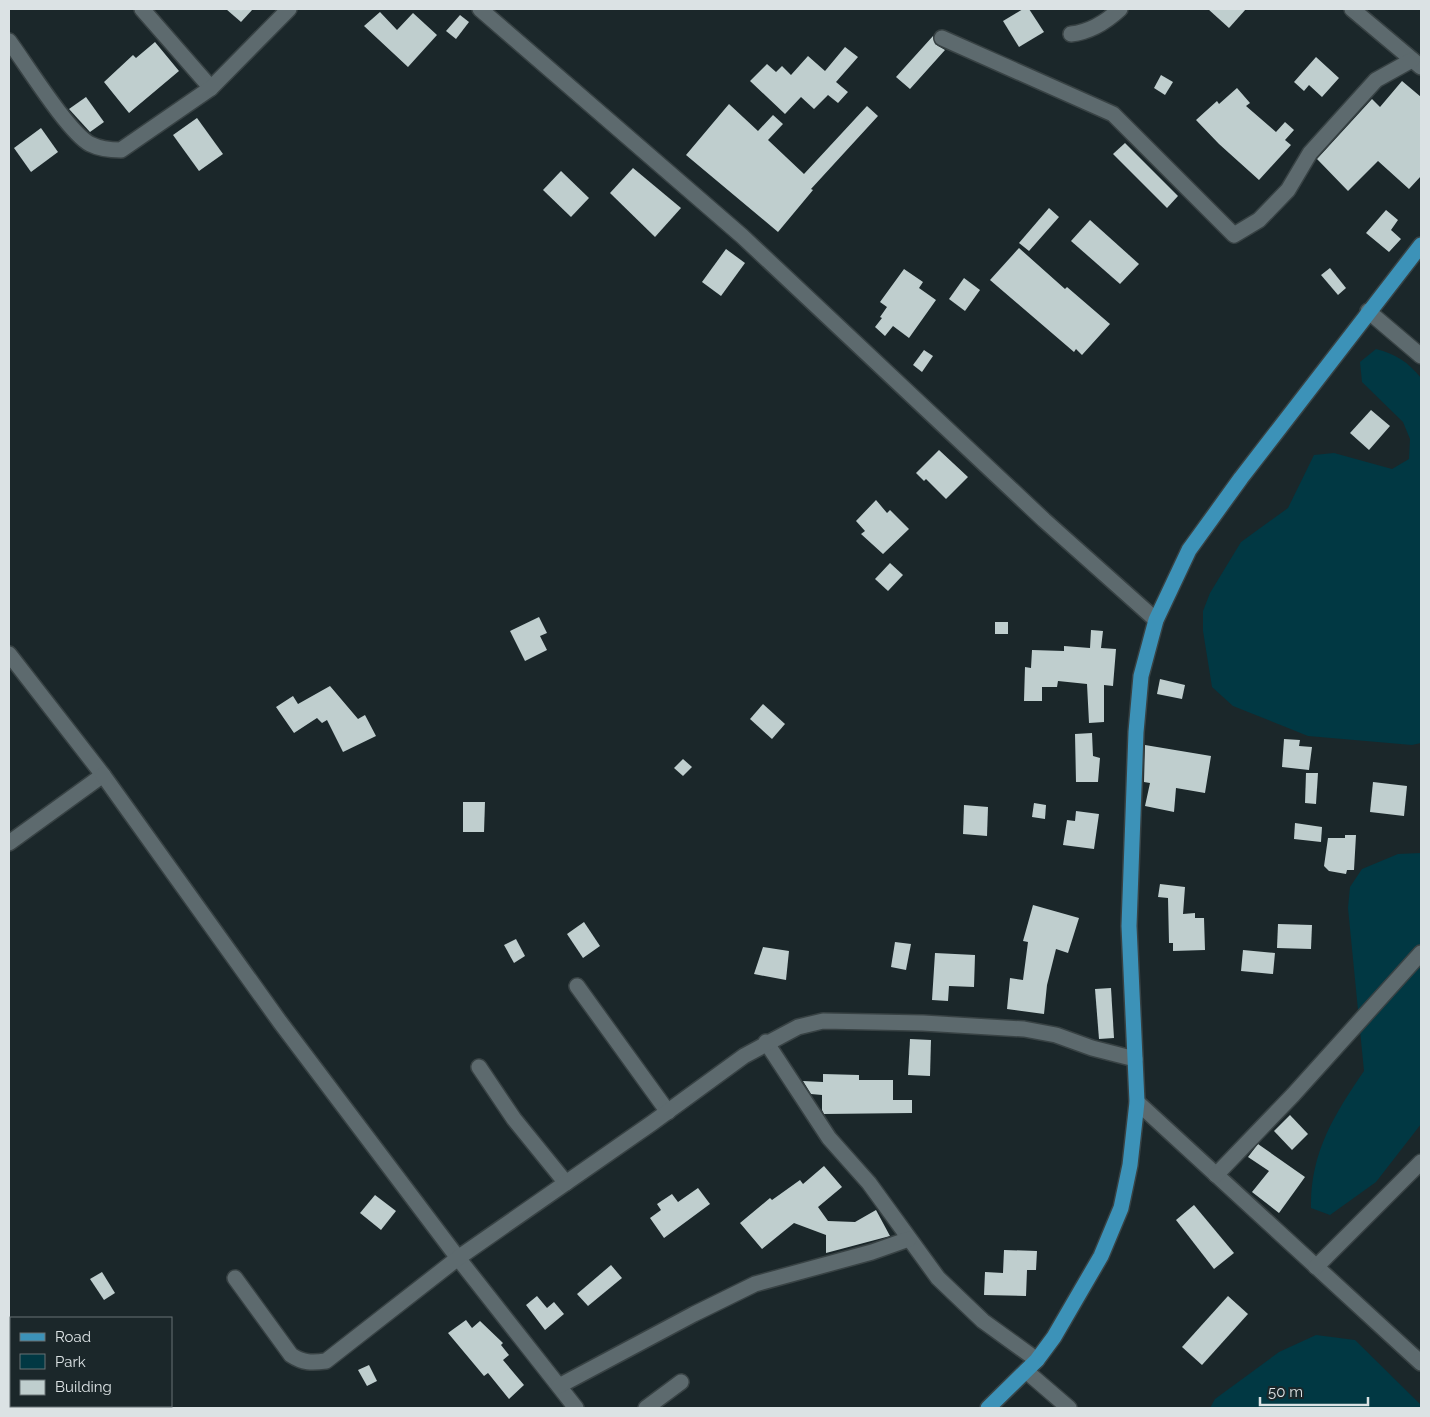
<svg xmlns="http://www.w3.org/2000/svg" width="1430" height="1417" font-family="Raleway,sans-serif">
<rect width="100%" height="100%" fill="#1b272a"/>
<g fill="#013843">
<path d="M1376 349C1396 354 1408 362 1421 378V743L1412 745 1308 736 1233 706 1212 687 1203 631V611L1210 593 1241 542 1288 508 1314 455 1334 453 1392 469 1409 459 1410 439 1403 422 1362 382 1360 362Z"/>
<path d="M1421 853V1124L1376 1182 1330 1215 1311 1208C1310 1153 1334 1115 1364 1071L1348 908 1350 887 1362 869 1398 854Z"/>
<polygon points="1316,1335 1355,1340 1421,1405 1421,1408 1210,1408 1215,1399 1279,1352"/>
</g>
<g fill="#bfcece">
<polygon points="226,9 253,9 241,22"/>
<polygon points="1023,9 1029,9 1044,32 1019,47 1003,21"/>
<polygon points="1208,9 1246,9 1229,28"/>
<polygon points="380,12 397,30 413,13 437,35 408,67 364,26"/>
<polygon points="460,15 469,22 456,39 446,31"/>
<polygon points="933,36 935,44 945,50 910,89 896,77"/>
<polygon points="155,42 179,71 129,113 104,82 133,55 136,58"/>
<polygon points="845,47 858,57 836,82 848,92 838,103 828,95 814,109 801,97 785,114 750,81 767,64 776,72 782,66 791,75 808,56 825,71"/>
<polygon points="1316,57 1339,78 1322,97 1309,85 1304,91 1294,82"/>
<polygon points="1161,75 1173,82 1165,95 1154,88"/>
<polygon points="1402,81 1421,97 1421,176 1409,189 1378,161 1348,191 1317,159 1372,99 1380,107"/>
<polygon points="1237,88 1250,103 1246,106 1276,132 1285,122 1294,130 1285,140 1291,145 1259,180 1219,144 1196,120 1217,101 1219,104"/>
<polygon points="86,97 104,122 90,132 69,109"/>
<polygon points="729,104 758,131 773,115 783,124 768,140 804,174 867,106 878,116 811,189 813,190 778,232 686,155"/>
<polygon points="197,118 223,154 199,171 173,135"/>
<polygon points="41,128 58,152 31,172 14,148"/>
<polygon points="1125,143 1178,196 1167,208 1113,154"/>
<polygon points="633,168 681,208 655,237 610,193"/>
<polygon points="561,171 589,198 571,217 543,190"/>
<polygon points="1049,208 1059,217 1029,251 1019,243"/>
<polygon points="1386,210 1398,220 1391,230 1401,239 1389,252 1366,233"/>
<polygon points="1090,220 1139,264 1120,284 1071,241"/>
<polygon points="1019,248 1065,289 1067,287 1110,324 1082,355 1076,349 1074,352 990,280"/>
<polygon points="726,249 745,263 721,296 702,282"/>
<polygon points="1330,268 1346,288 1338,295 1321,275"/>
<polygon points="904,269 923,282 919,288 936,300 909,338 893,326 885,336 875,327 882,318 880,317 887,307 880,302"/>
<polygon points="964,278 980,290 965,311 949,299"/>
<polygon points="924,350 933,356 922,372 913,365"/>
<polygon points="1371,410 1390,426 1369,450 1350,433"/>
<polygon points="939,450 968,477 946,499 926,479 924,481 916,473"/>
<polygon points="876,500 887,513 890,510 909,529 883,554 861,534 865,531 856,521"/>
<polygon points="890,563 903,575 888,591 875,579"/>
<polygon points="539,617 547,633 540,636 547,650 525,661 510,631"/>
<rect x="995" y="622" width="13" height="12"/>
<polygon points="1091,630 1103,631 1101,648 1116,649 1113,686 1104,685 1104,722 1089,723 1087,684 1058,681 1057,687 1042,687 1042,701 1024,701 1025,667 1031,668 1032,650 1064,651 1064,646 1090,648"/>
<polygon points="1160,679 1185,685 1182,699 1157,694"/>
<polygon points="330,686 358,719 365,715 376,736 343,752 327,720 322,723 317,718 294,733 276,707 293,696 298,704"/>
<polygon points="763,704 785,724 772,739 750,719"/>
<polygon points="1092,733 1093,756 1100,758 1098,782 1076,782 1075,734"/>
<polygon points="1284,739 1300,740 1299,746 1312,747 1309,770 1282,767"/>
<polygon points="1145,745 1211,756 1205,793 1176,788 1174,812 1145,806 1150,783 1144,782"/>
<polygon points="683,759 692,767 683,776 674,768"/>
<polygon points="1306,773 1318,773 1316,804 1305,803"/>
<polygon points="1373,782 1407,786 1404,816 1370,812"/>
<polygon points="463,802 485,802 484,832 463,832"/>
<polygon points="1034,803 1046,805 1045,819 1032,817"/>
<polygon points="964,805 988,807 987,836 963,834"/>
<polygon points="1076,811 1099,814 1094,849 1063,845 1067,820 1075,821"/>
<polygon points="1295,823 1322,827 1321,842 1294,839"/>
<polygon points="1345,835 1356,835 1354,870 1347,870 1346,874 1329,871 1324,866 1328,838 1345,838"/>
<polygon points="1160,884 1185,887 1183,914 1195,913 1195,918 1204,918 1205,950 1173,951 1173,943 1169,943 1168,898 1158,897"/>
<polygon points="1033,905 1079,918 1068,953 1056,949 1047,985 1044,1014 1007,1009 1010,978 1023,980 1028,942 1023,941"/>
<polygon points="584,922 600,946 583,958 567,934"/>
<polygon points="1278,924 1312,925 1311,949 1277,948"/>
<polygon points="516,939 525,956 514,963 504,945"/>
<polygon points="895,942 911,944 906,970 891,967"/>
<polygon points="763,947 789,951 786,980 754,974"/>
<polygon points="1243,950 1275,953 1273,974 1241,971"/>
<polygon points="935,953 975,955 974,987 949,986 948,1001 932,1000"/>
<polygon points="1111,988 1114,1038 1099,1039 1095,989"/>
<polygon points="910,1039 931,1040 930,1076 908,1075"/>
<polygon points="823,1074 859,1075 859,1080 893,1080 893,1100 912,1100 912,1113 824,1114 822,1110 822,1095 811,1094 803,1081 823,1082"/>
<polygon points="1290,1115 1308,1134 1292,1150 1274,1131"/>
<polygon points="1258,1144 1305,1177 1279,1213 1252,1192 1269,1171 1248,1157"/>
<polygon points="824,1166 842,1187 818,1207 828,1221 855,1222 876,1210 890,1236 826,1253 826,1235 794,1223 762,1249 740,1223 770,1198 772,1200 800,1180 803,1184"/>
<polygon points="698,1188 710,1204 664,1238 650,1218 661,1210 657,1204 672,1194 678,1202"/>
<polygon points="375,1195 396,1211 381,1230 360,1213"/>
<polygon points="1194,1205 1234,1253 1214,1269 1176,1220"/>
<polygon points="1004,1250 1037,1251 1036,1270 1027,1270 1026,1296 984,1295 985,1272 1003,1273"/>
<polygon points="611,1265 622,1278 588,1306 577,1294"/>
<polygon points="102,1272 115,1293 104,1300 90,1279"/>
<polygon points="537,1296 547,1308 554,1302 564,1314 545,1330 526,1305"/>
<polygon points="1228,1296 1248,1314 1202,1365 1182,1347"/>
<polygon points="466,1320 472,1328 480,1321 503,1343 501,1345 509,1355 503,1360 524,1385 509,1399 488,1373 484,1376 448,1333"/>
<polygon points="369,1365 377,1381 367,1386 358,1370"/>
</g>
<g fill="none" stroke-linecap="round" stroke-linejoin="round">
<defs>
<g id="minor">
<polyline points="142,9 211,88"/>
<polyline points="480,9 742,236 1044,520 1156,620"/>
<polyline points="1352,9 1421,67"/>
<path d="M1071 34C1090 32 1106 22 1120 9"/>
<polyline points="942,38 1113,114 1234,235 1259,220 1288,190 1310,153 1376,80 1412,60"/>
<path d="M9 41C26 64 68 132 90 144 100 149 111 150 121 150L211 88 289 9"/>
<polyline points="1368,311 1421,356"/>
<polyline points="9,654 103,775 9,843"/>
<polyline points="103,775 280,1022 458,1258 576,1408"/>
<polyline points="577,986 668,1112"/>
<polyline points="766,1042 829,1138 869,1183 938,1278 983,1321 1037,1360"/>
<polyline points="479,1067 514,1119 566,1183"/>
<polyline points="1137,1102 1421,1363"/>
<polyline points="1216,1175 1293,1095 1421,953"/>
<polyline points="1316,1267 1421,1162"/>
<path d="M235 1278 291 1355C303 1363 312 1363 326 1361L458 1258 652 1123 744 1056 798 1027 823 1021 923 1023 1024 1029 1056 1035 1092 1048 1135 1059"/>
<polyline points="1026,1371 1069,1408"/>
<polyline points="559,1386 694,1314 755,1284 872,1252 909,1239"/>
<polyline points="646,1408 681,1382"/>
</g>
<polyline id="major" points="988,1408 1037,1360 1054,1337 1101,1256 1121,1208 1130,1165 1137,1102 1129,926 1136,732 1141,676 1156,620 1189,550 1241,478 1421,245"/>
</defs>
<use href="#minor" stroke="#384244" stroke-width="18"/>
<use href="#major" stroke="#384244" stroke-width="18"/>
<use href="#minor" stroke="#5d6a6e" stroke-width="15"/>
<use href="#major" stroke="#3c92b8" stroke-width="15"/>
</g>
<rect width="1430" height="1417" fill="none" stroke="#dbe2e4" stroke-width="20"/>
<rect x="10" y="1317" width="162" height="90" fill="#1b272a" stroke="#687274"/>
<rect x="20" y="1333" width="25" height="8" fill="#3c92b8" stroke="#687274"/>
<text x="55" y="1342" font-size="15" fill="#dbe2e4">Road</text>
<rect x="20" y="1354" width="25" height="15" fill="#013843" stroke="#687274"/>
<text x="55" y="1367" font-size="15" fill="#dbe2e4">Park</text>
<rect x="20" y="1380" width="25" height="15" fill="#bfcece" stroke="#687274"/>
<text x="55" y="1392" font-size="15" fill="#dbe2e4">Building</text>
<path d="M1260 1397v8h108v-8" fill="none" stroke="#dbe2e4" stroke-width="2.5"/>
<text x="1268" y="1397" font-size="15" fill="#dbe2e4" stroke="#1b272a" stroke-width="4" paint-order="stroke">50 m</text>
</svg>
